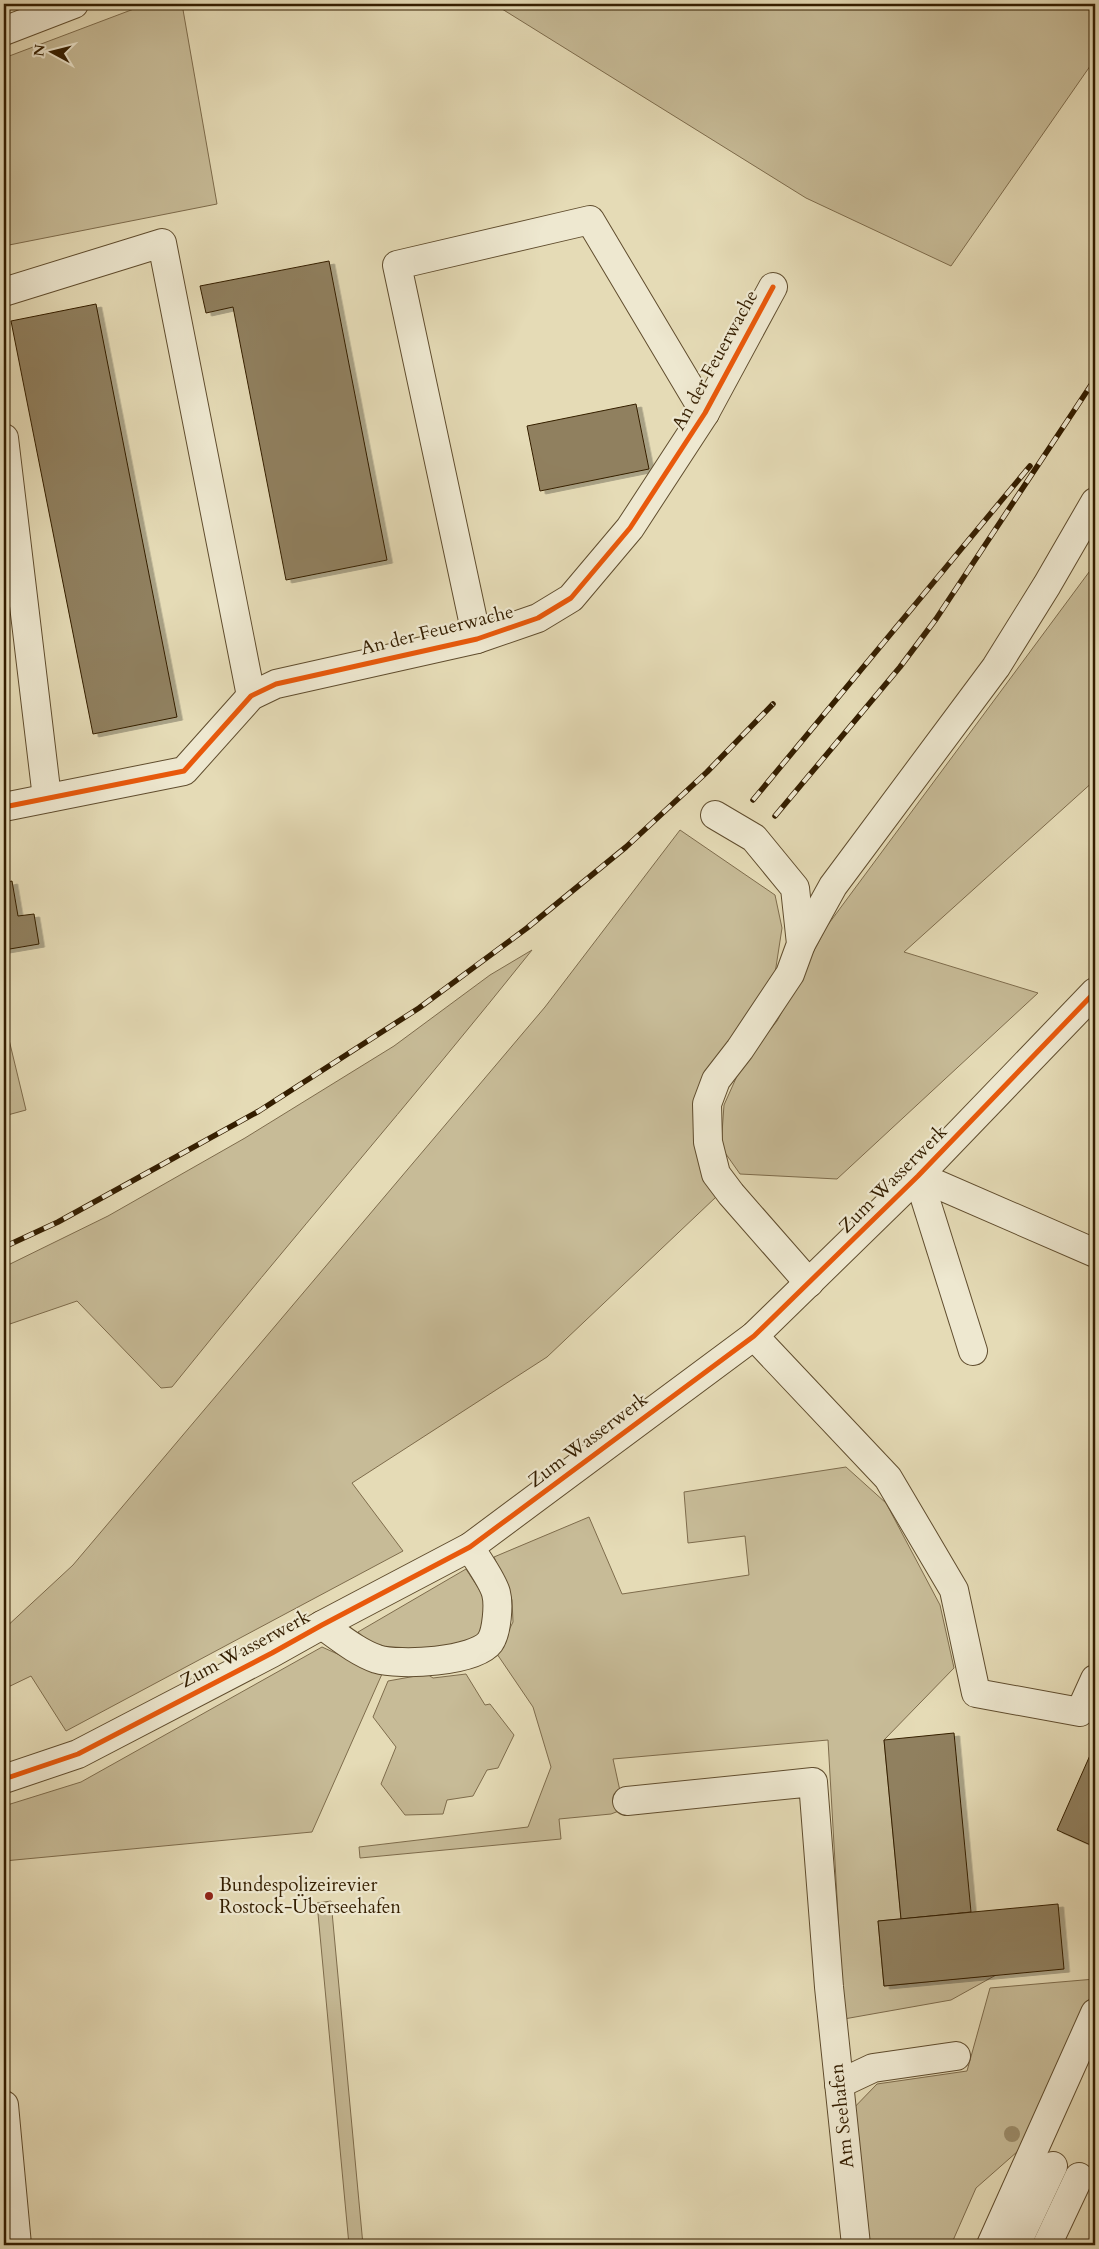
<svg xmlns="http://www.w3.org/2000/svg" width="1099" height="2249" font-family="Cardo,serif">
<defs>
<filter id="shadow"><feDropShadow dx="5.5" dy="3" stdDeviation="0" flood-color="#0004"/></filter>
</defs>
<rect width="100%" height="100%" fill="#e5dbb6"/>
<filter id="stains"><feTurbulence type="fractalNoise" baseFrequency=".004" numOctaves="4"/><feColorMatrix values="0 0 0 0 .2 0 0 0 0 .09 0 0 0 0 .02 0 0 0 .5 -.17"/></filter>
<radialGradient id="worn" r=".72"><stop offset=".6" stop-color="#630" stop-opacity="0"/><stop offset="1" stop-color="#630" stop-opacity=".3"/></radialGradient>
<g fill="#c7bb97" stroke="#7e6c4c">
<polygon points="147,4 182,4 217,204 4,246 4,58"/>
<polygon points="494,4 1095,4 1095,59 951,266 806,198"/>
<polygon points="1095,564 1095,780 904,952 1038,993 837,1179 740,1174 721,1147 724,1105 741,1067 777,1021 827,926"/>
<polygon points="680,830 775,895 782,928 774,980 699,1093 716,1197 547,1357 352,1483 403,1551 66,1731 31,1676 4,1689 4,1629 73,1565 545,1007"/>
<path d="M532 950C414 1098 290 1240 172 1387L161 1388 77 1301 4 1326V1267L108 1216 245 1138 394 1046 490 975Z"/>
<polygon points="4,1019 26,1110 4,1116"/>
<polygon points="846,1467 886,1503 940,1605 954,1668 884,1740 901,1919 878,1921 884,1986 996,1975 951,2000 844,2019 828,1740 613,1759 624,1809 611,1814 559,1819 561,1839 360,1858 359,1847 528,1827 551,1767 533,1707 497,1654 513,1622 512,1600 494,1557 589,1517 622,1594 749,1575 745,1536 688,1543 684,1492"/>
<path d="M466 1569C484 1598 496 1606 477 1639L447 1647 392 1653 369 1642 358 1632Z"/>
<polygon points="322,1647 382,1674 312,1832 4,1861 4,1806 81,1782"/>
<polygon points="427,1674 433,1678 466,1674 485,1705 490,1704 514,1735 498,1768 487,1770 473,1796 447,1800 443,1814 405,1815 381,1784 396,1747 373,1717 388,1681"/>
<polygon points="331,1901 363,2245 349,2245 317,1903"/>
<polygon points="1095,1979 1095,1986 1026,2144 976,2188 951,2245 859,2245 847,2115 877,2084 967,2071 990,1988"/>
</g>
<g fill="#90805f" stroke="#341e00" filter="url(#shadow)">
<polygon points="329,261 387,560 286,580 233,307 206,313 200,286"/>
<polygon points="96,304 177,717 93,734 11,321"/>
<polygon points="636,404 649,469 540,491 527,426"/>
<polygon points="12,881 18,916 34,914 39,944 4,950 4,883"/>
<polygon points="954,1733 971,1912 901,1919 884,1740"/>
<polygon points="1095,1744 1095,1847 1057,1830"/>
<polygon points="1058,1904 1064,1969 884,1986 878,1921"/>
</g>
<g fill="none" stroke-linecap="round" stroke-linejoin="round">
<defs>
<g id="minor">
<polyline points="4,31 74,4"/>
<polyline points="4,292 162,243 251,696"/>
<polyline points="4,438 47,798"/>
<polyline points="477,639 397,265 590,220 705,413"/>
<polyline points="4,807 184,771 251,696 276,684 477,639 538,618 571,598 630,528 705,413 773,287"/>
<polyline points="715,815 754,838 795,888 801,944 790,974 740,1049 716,1080 707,1104 708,1142 716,1174 731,1194 809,1283"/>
<polyline points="801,944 833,886 996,667 1047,585 1095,502"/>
<polyline points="918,1176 1095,1253"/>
<polyline points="918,1176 973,1351"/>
<polyline points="754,1336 888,1478 954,1590 976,1693 1080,1712 1095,1679"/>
<path d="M322 1625C339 1637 357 1652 377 1659 399 1666 475 1662 490 1642 497 1632 499 1604 496 1593 492 1579 477 1560 470 1547"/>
<polyline points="4,1779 78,1754 272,1653 322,1625 470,1547 754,1336 918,1176 1095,992"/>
<polyline points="627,1801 813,1782 829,1987 856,2245"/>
<polyline points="839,2084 873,2068 956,2056"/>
<polyline points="4,2105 17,2245"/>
<polyline points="991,2245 1095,2013"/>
<polyline points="1016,2245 1053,2166"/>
<polyline points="1047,2245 1079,2177"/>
</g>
</defs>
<use href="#minor" stroke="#604d2e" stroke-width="30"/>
<use href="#minor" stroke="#eee8d0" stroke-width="28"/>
<defs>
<g id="rail">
<polyline points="753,800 1030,466"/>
<polyline points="775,816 900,667 936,619 1095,379"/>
<polyline points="4,1247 58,1222 259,1111 419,1008 527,928 626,847 707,772 773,704"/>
</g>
</defs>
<use href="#rail" stroke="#341e00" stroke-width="5.5"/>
<use href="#rail" stroke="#eee8d0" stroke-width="4" stroke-dasharray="11" stroke-linecap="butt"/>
<defs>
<g id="cycleway">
<polyline points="4,807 184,771 251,696 276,684 477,639 538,618 571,598 630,528 705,413 773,287"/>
<polyline points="4,1779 78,1754 272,1653 322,1625 470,1547 754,1336 918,1176 1095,992"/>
</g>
</defs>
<use href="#cycleway" stroke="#eee8d0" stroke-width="8"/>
<use href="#cycleway" stroke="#e8590c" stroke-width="5"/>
</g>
<circle fill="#9c8d6b" cx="1012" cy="2134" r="8"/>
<circle fill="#8f2418" stroke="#eee8d0" stroke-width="2" cx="209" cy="1896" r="5"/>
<g text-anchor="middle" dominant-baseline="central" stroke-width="4.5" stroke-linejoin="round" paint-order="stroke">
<g font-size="19" fill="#341e00" stroke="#eee8d0">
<text transform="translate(715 360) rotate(-61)">An der Feuerwache</text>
<text transform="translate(437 630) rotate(-14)">An der Feuerwache</text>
<text transform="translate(893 1179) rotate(-45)">Zum Wasserwerk</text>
<text transform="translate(588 1440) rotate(-37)">Zum Wasserwerk</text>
<text transform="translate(245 1649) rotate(-28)">Zum Wasserwerk</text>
<text transform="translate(842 2116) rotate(-96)">Am Seehafen</text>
</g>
<g font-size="19" fill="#341e00" stroke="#eee8d0" text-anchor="start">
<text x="219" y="1885">Bundespolizeirevier<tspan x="219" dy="22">Rostock-Überseehafen</tspan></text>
</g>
</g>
<rect width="1099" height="2249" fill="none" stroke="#e5dbb6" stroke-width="20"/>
<rect x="5" y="5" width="1089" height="2239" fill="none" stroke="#341e00" stroke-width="2.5"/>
<rect x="10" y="10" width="1079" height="2229" fill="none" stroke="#341e00"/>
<g transform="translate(52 52) rotate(277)" stroke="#eee8d0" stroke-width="4" paint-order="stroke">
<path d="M0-4L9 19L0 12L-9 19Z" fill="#341e00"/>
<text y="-8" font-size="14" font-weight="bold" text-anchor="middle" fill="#341e00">N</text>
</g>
<rect width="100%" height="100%" filter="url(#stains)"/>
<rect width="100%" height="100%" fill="url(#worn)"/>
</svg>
